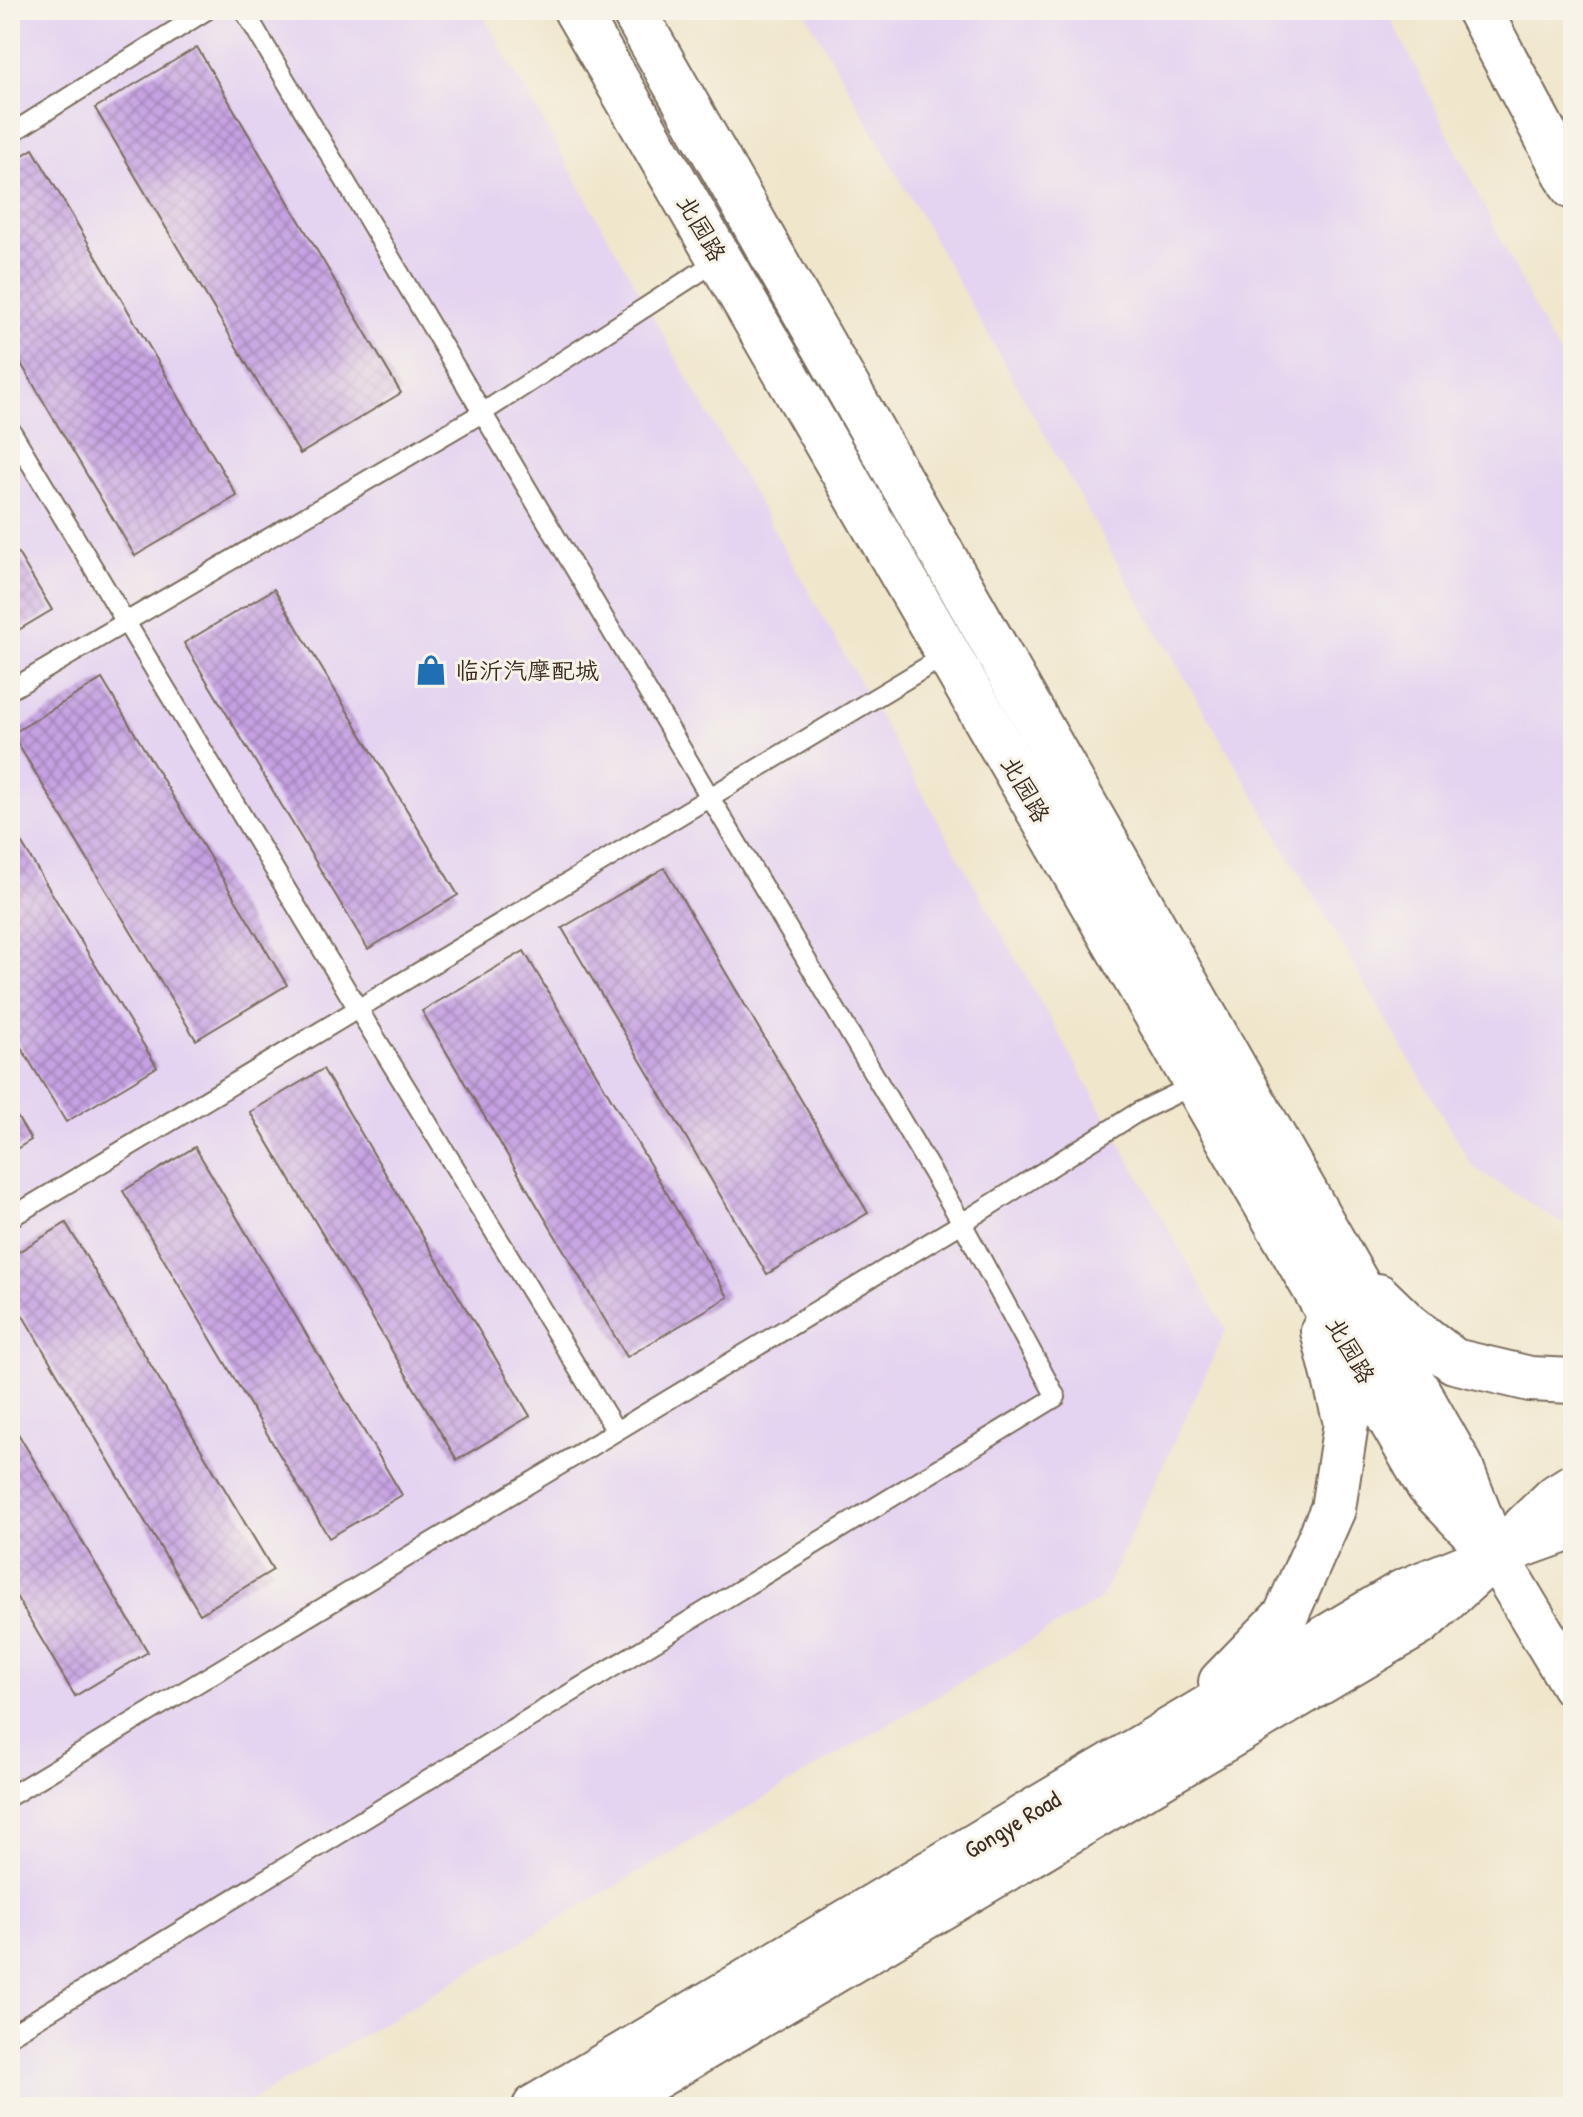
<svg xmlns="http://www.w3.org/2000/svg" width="1583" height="2117" font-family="'Patrick Hand','LXGW WenKai TC',sans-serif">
<defs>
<pattern id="building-cross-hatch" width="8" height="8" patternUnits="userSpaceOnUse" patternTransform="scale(2)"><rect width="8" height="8" fill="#c6a1e3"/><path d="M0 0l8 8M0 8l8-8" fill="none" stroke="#a283b7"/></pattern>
</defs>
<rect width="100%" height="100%" fill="#f7f3e8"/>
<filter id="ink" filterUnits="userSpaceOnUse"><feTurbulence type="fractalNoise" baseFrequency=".0125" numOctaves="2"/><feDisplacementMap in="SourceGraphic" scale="16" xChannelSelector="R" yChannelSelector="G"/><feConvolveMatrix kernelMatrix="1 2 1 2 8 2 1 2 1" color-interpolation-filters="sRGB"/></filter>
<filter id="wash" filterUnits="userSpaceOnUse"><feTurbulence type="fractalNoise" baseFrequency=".006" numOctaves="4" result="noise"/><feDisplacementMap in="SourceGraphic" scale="32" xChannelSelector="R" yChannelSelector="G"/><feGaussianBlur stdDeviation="1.8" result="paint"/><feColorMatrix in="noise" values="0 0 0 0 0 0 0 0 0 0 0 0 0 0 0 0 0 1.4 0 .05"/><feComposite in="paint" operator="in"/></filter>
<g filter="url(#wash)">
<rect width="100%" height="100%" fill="#f0e6cc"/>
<g fill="#e4d3f1">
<polygon points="10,10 480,10 1226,1330 1101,1599 241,2107 10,2107"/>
<polygon points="804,10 1387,10 1547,334 1573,377 1573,1230 1473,1167 1120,568"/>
</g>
<g id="blocks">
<g fill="url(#building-cross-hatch)">
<polygon points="197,47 401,393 300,454 95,108"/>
<polygon points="33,149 237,496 135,556 10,345 10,163"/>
<polygon points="10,540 52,610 10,635"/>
<polygon points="274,589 458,895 368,949 184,643"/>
<polygon points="102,679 287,985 196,1040 12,734"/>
<polygon points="10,824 157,1067 66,1122 10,1029"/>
<polygon points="664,868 868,1213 767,1274 562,928"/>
<polygon points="524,951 728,1297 627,1357 422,1011"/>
<polygon points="323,1069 530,1416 457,1460 250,1112"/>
<polygon points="10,1105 31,1140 10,1153"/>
<polygon points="195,1147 402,1495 329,1538 123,1191"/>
<polygon points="66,1223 273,1570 200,1614 10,1294 10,1257"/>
<polygon points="10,1420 148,1652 75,1696 10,1586"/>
</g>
</g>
</g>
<g filter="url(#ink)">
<use href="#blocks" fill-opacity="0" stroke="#7a6c5b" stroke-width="2"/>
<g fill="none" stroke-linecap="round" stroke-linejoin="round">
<defs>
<g id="lane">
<polyline points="10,134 207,10"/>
<polyline points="10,429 358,1009 616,1431"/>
<polyline points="10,690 482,413 720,259"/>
<polyline points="10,1218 948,654"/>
<polyline points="10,1796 962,1223 1138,1112 1196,1084"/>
<polyline points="10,2035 1056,1397 962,1223 244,10"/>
</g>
<polyline id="secondary" points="1479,10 1573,187"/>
<g id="primary">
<polyline points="576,10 1428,1485 1480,1539"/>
<polyline points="633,10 1460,1465 1495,1555 1573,1685"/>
<polyline points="1378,1296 1409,1326 1454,1361 1530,1379 1573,1381"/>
<polyline points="1221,1682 1286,1615 1333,1509 1346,1423 1323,1331"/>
<polyline points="535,2107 1403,1592 1495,1555 1557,1496 1573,1486"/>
<polyline points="605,2107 1420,1623 1495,1555 1573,1527"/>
</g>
</defs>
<use href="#lane" stroke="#7a6c5b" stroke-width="22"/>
<use href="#secondary" stroke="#7a6c5b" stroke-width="48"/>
<use href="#primary" stroke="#7a6c5b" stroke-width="48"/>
<use href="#lane" stroke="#fff" stroke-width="18"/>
<use href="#secondary" stroke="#fff" stroke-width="44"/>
<use href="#primary" stroke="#fff" stroke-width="44"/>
</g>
</g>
<defs>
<symbol id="shop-bare" viewBox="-9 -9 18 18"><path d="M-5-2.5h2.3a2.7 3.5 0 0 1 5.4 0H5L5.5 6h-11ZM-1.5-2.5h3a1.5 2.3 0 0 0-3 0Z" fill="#1f6fb2" stroke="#f7f3e8" stroke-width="2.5" paint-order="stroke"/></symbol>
</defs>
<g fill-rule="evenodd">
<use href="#shop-bare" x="409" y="648" width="44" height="44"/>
</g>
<g text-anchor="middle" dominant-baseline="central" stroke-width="6" stroke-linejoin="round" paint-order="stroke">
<g font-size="24" fill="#3b2a1e" stroke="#f7f3e8">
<text transform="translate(702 228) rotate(60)">北园路</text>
<text transform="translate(1026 789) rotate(60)">北园路</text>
<text transform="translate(1351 1350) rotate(60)">北园路</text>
<text transform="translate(1012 1824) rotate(-31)">Gongye Road</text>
</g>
<g font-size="24" fill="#3b2a1e" stroke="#f7f3e8" text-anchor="start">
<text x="455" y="670">临沂汽摩配城</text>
</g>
</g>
<rect width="1583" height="2117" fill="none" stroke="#f7f3e8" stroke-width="40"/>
</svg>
